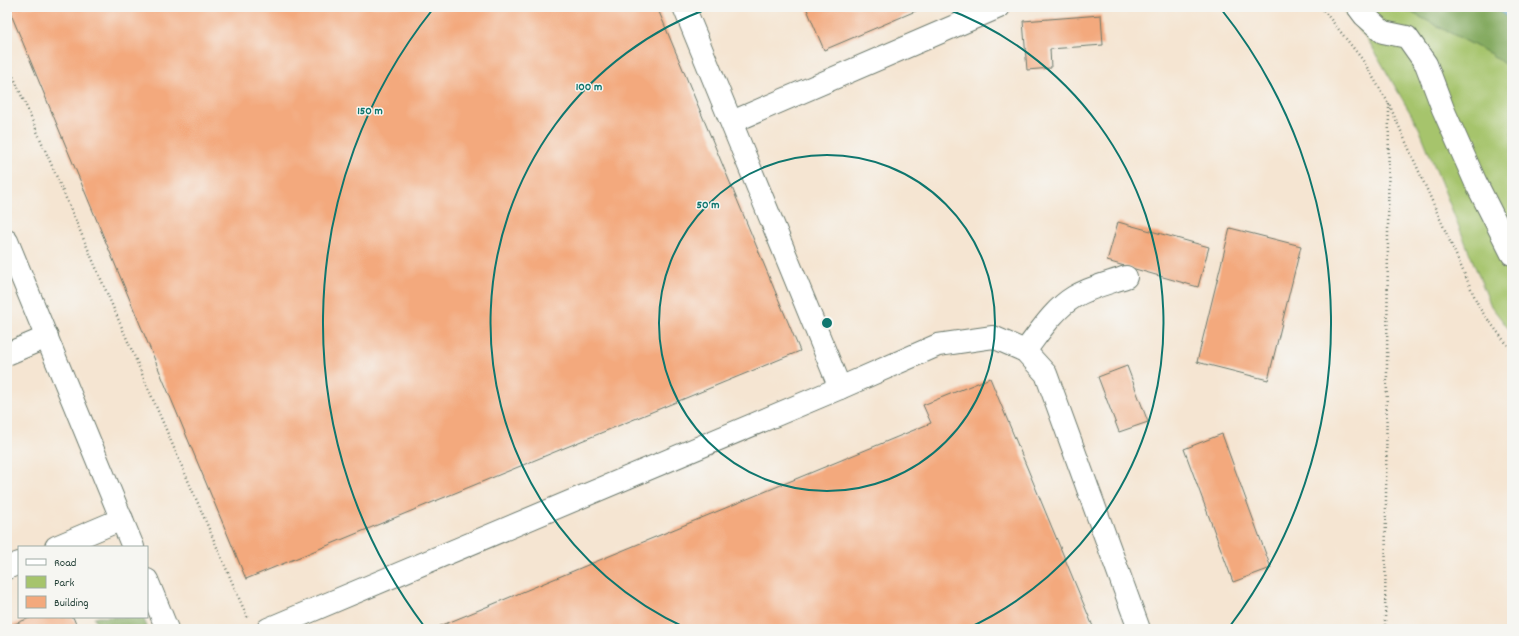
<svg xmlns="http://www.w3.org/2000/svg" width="1519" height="636" font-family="Dekko,sans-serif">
<rect width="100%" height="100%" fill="#f6f6f2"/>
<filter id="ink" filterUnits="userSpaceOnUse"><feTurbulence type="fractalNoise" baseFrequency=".025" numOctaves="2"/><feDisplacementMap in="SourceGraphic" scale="8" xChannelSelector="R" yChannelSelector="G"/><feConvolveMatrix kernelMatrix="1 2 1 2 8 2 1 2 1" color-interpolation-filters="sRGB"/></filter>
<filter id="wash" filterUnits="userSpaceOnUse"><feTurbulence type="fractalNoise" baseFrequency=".012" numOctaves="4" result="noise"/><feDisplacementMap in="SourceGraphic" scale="16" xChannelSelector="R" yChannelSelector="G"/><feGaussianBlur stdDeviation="0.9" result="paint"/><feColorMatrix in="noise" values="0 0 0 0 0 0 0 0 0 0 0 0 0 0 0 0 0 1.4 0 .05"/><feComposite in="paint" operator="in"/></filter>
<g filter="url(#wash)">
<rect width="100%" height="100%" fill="#f5e5d2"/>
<polygon fill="#a6c46c" stroke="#628050" points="1341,7 1401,7 1491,54 1512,70 1512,333 1491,306 1419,128 1371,45"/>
<g fill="#84aa60" stroke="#52744a">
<polygon points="1401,7 1496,7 1512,22 1512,70 1491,54"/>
<polygon points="94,617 143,617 148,629 99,629"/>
</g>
<polygon fill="#71b9e9" stroke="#487b8e" points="1496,7 1512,7 1512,22"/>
<g id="blocks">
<g fill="#f3a97d">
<polygon points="8,7 657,7 800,351 246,579"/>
<polygon points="806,7 925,7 824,50"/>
<polygon points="1101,15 1103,45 1050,49 1051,68 1027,70 1023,21"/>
<polygon points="1118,222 1209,247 1198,287 1107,261"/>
<polygon points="1230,228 1301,246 1268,380 1197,362"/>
<polygon points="1127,366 1148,422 1119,432 1098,377"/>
<polygon points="990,378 1094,629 433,629 931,423 923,405"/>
<polygon points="1222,434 1271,568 1233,582 1184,449"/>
<polygon points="32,617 73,617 78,629 7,629 7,627"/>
</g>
</g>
</g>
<g filter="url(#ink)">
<use href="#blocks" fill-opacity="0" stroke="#6a786b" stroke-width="1"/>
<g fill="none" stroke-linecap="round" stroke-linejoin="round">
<defs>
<g id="minor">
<polyline points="684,7 840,388"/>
<polyline points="1358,7 1364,15 1383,32 1407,37 1426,64 1443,109 1475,181 1512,254"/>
<polyline points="732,122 999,7"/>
<polyline points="7,241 133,547"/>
<path d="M1025 351C1039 333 1054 309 1074 297 1090 287 1109 283 1126 277"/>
<polyline points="7,354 47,337"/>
<polyline points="56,547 122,519"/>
<polyline points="7,568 19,563"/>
<polyline points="147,580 167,629"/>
<polyline points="268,629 840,388 938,345 993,337 1025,351 1046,374 1139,629"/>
</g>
</defs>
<use href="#minor" stroke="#6a786b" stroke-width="24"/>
<g stroke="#6a786b" stroke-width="2.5" stroke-dasharray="1 3" stroke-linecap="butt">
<polyline points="1321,7 1362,59 1389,104 1480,309 1512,351"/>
<polyline points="7,62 248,619"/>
<polyline points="1385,629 1389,104"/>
</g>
<use href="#minor" stroke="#fff" stroke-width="22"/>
</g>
</g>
<g fill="none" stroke="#0f766e" stroke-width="2">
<circle cx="827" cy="323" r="168"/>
<path d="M688 629A336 336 0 0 1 712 7M942 7A336 336 0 0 1 966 629"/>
<path d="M424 626A504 504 0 0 1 433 9M1221 9A504 504 0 0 1 1230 626"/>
</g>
<circle cx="827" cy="323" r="6" fill="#0f766e" stroke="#f6f6f2" stroke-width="2"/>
<g font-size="12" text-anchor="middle" font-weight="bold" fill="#0f766e" stroke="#f6f6f2" stroke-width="3" stroke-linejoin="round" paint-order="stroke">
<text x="589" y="90">100 m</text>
<text x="370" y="114">150 m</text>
<text x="708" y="208">50 m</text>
</g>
<rect width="1519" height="636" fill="none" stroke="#f6f6f2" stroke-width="24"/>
<rect x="18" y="546" width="130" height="72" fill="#f6f6f2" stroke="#a0aca6"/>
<rect x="26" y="559" width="20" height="6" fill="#ffffff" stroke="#a0aca6"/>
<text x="54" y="566" font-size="12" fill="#1f3d34">Road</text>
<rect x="26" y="576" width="20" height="12" fill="#a6c46c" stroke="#a0aca6"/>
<text x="54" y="586" font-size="12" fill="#1f3d34">Park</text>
<rect x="26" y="596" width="20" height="12" fill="#f3a97d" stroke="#a0aca6"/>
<text x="54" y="606" font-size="12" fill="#1f3d34">Building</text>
</svg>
